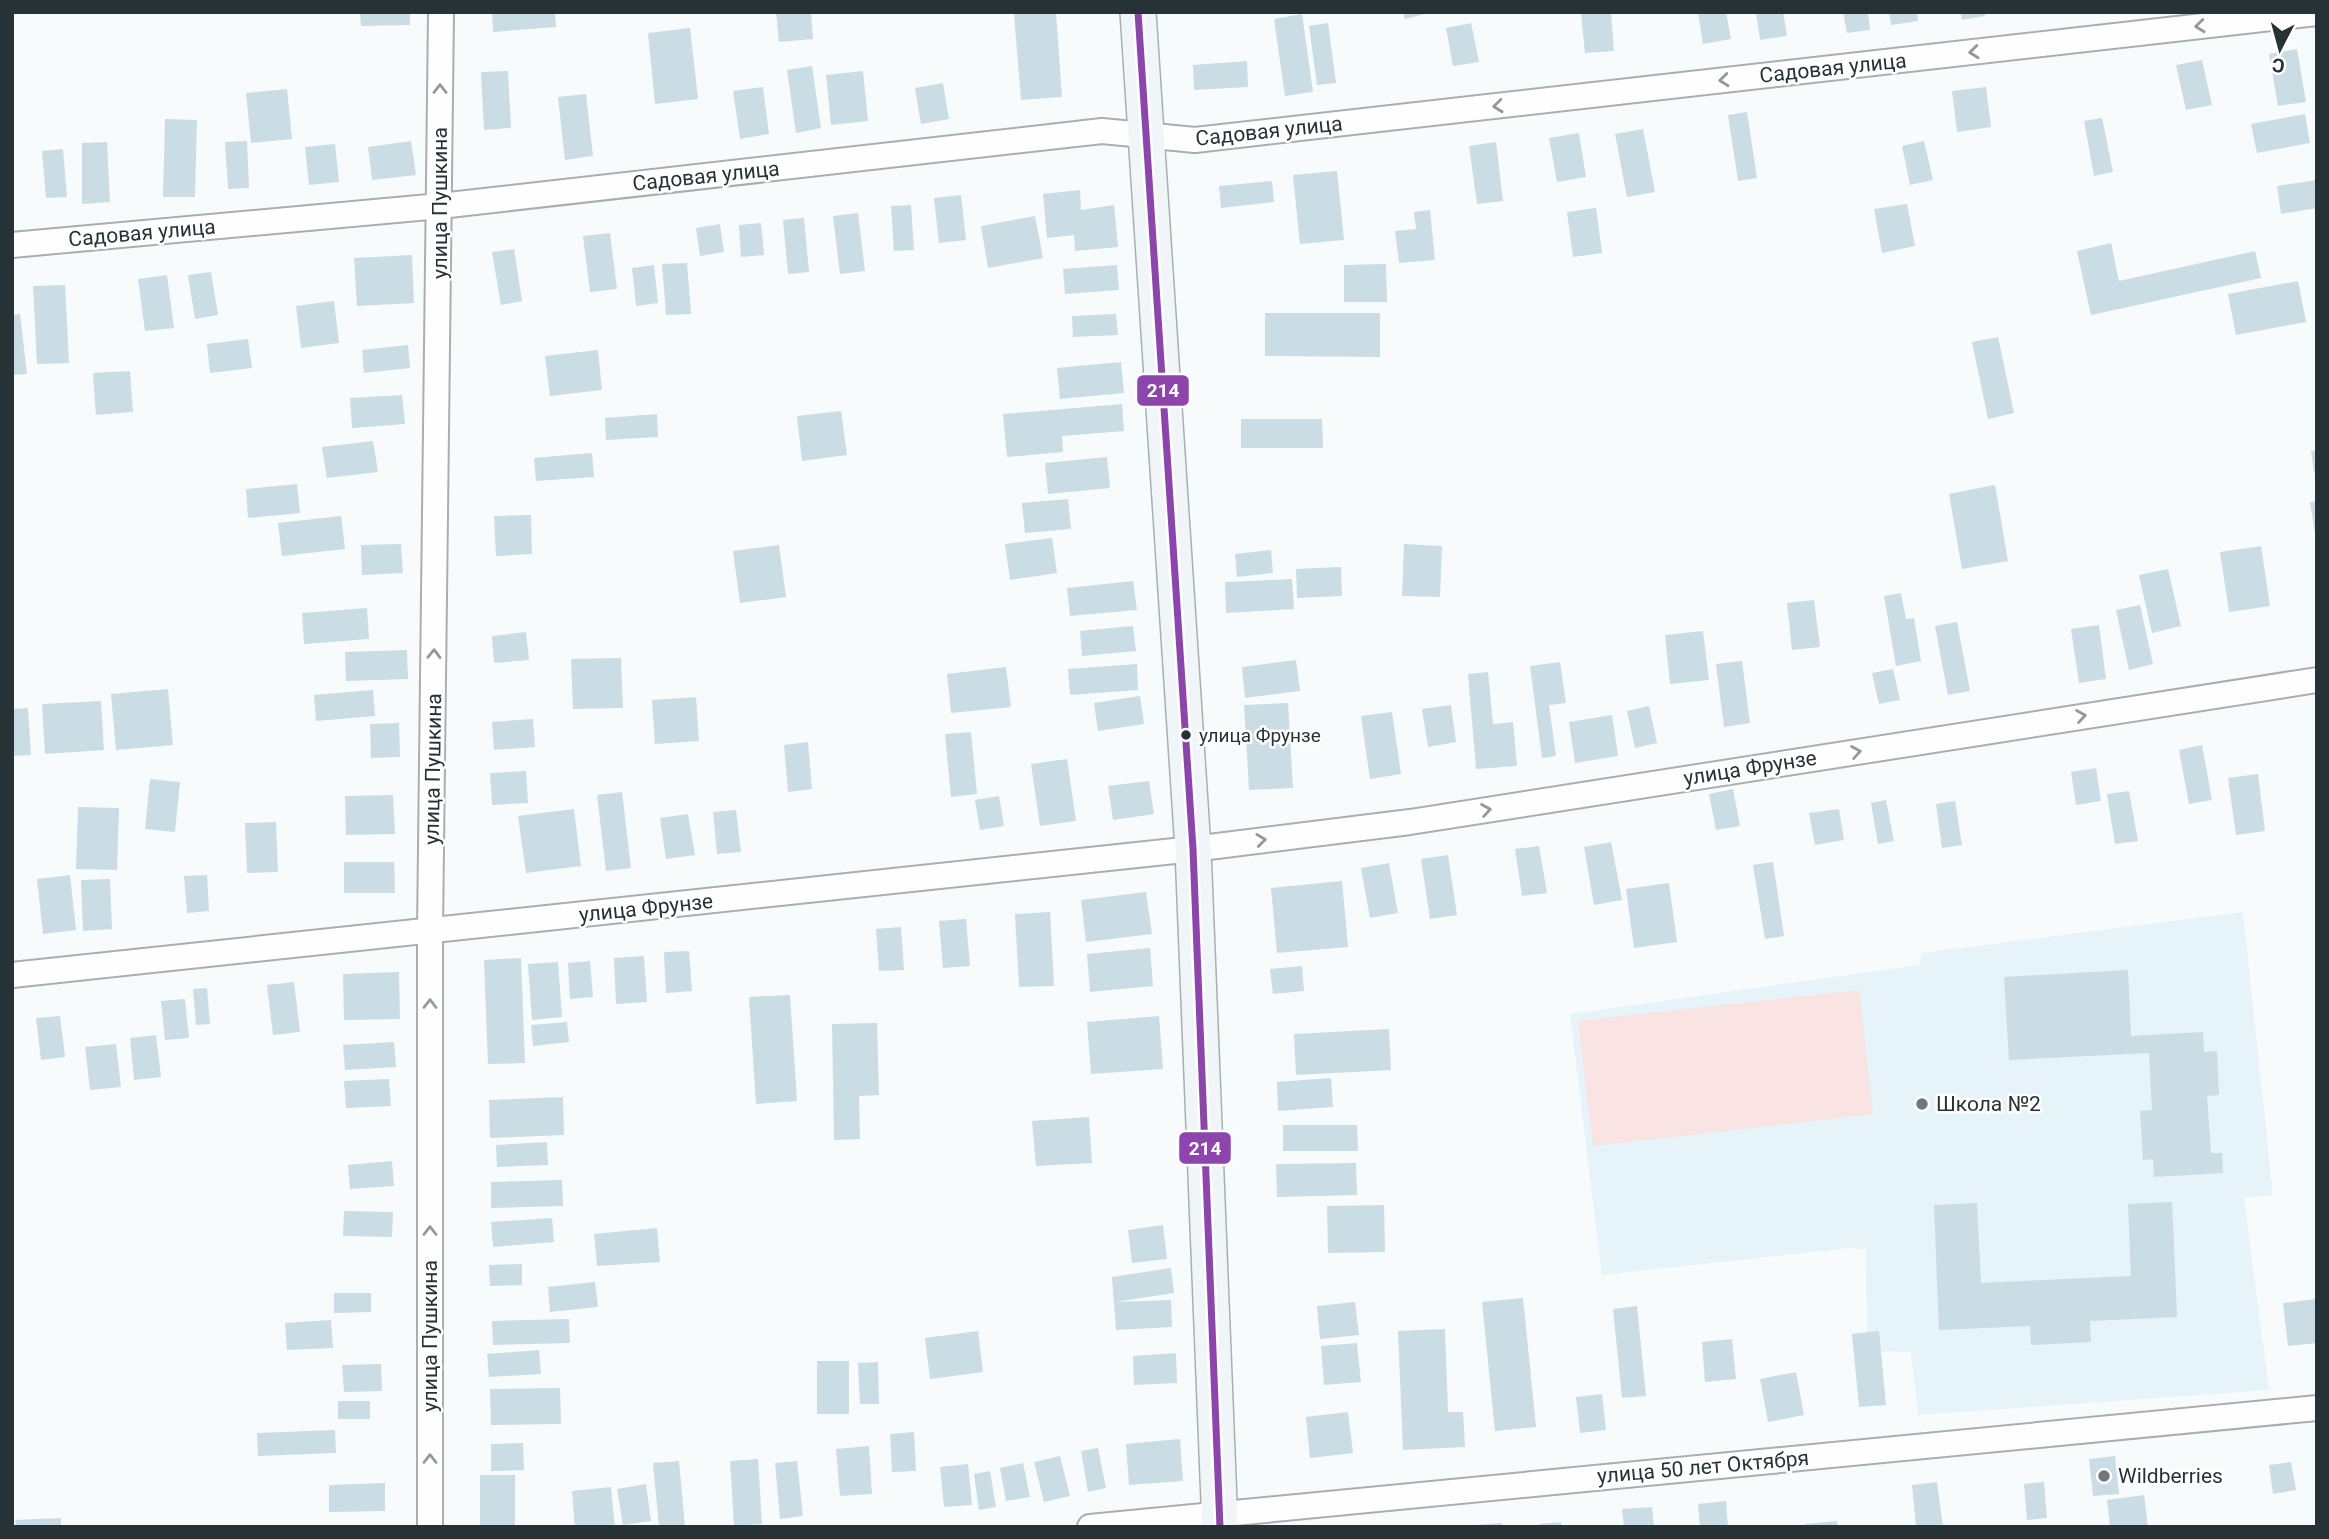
<svg xmlns="http://www.w3.org/2000/svg" width="2329" height="1539" font-family="Roboto,sans-serif">
<rect width="100%" height="100%" fill="#f8fbfc"/>
<polygon fill="#e6f3f9" points="2243,912 2273,1195 2244,1198 2269,1390 1918,1415 1911,1352 1867,1351 1866,1249 1849,1248 1602,1275 1570,1014 1919,965 1922,953"/>
<polygon fill="#f9e4e3" points="1859,990 1873,1114 1593,1146 1578,1021"/>
<g fill="#cadce4">
<polygon points="360,12 410,12 410,25 361,26"/>
<polygon points="492,12 555,12 556,27 493,32"/>
<polygon points="776,12 811,12 813,39 779,42"/>
<polygon points="1056,12 1062,97 1021,100 1014,14"/>
<polygon points="1403,12 1427,12 1428,13 1405,19"/>
<polygon points="1611,12 1614,51 1585,53 1581,14"/>
<polygon points="1698,12 1726,12 1731,39 1703,44"/>
<polygon points="1756,12 1783,12 1787,36 1760,40"/>
<polygon points="1843,12 1868,12 1870,30 1847,33"/>
<polygon points="1889,12 1917,12 1918,21 1891,25"/>
<polygon points="1960,12 1984,12 1985,16 1962,20"/>
<polygon points="1302,14 1313,92 1285,96 1274,19"/>
<polygon points="1328,23 1336,83 1317,85 1309,26"/>
<polygon points="1471,23 1479,62 1453,66 1446,28"/>
<polygon points="690,28 698,99 655,104 648,33"/>
<polygon points="2297,49 2306,102 2278,106 2269,54"/>
<polygon points="2202,60 2212,105 2186,110 2176,65"/>
<polygon points="1247,61 1248,87 1194,90 1193,65"/>
<polygon points="812,66 821,128 796,133 787,70"/>
<polygon points="508,71 511,128 484,130 481,72"/>
<polygon points="863,71 868,121 831,125 826,75"/>
<polygon points="943,83 949,119 921,124 915,88"/>
<polygon points="763,87 769,134 740,139 733,91"/>
<polygon points="1986,87 1991,127 1957,132 1952,91"/>
<polygon points="287,89 292,139 251,143 246,93"/>
<polygon points="586,94 593,156 565,160 558,97"/>
<polygon points="1747,112 1757,178 1738,181 1728,115"/>
<polygon points="2305,114 2310,143 2257,153 2251,124"/>
<polygon points="2102,118 2113,172 2094,176 2084,121"/>
<polygon points="165,119 197,120 195,197 163,197"/>
<polygon points="1643,129 1655,192 1627,197 1615,134"/>
<polygon points="1579,133 1586,177 1557,182 1549,138"/>
<polygon points="247,141 249,188 228,189 225,142"/>
<polygon points="411,141 416,175 372,180 368,147"/>
<polygon points="1924,141 1933,180 1910,185 1902,146"/>
<polygon points="107,142 110,202 82,204 82,143"/>
<polygon points="1496,142 1503,201 1477,204 1469,146"/>
<polygon points="335,144 339,182 309,185 305,147"/>
<polygon points="63,149 67,197 46,198 42,151"/>
<polygon points="1337,171 1344,240 1300,244 1293,175"/>
<polygon points="2317,180 2317,208 2281,214 2277,186"/>
<polygon points="1272,181 1274,202 1221,208 1219,186"/>
<polygon points="1080,190 1081,210 1114,205 1118,247 1075,251 1074,235 1047,238 1043,194"/>
<polygon points="961,195 966,240 939,243 934,198"/>
<polygon points="1907,204 1915,246 1882,253 1874,209"/>
<polygon points="911,205 914,250 894,251 891,206"/>
<polygon points="1596,208 1602,253 1573,257 1567,212"/>
<polygon points="1430,210 1435,260 1399,263 1395,231 1416,229 1414,212"/>
<polygon points="858,213 865,271 840,274 833,216"/>
<polygon points="1035,216 1043,258 988,268 981,226"/>
<polygon points="804,218 809,272 788,274 783,220"/>
<polygon points="761,223 764,255 741,257 739,225"/>
<polygon points="720,224 724,252 700,256 696,228"/>
<polygon points="610,233 617,289 590,292 583,236"/>
<polygon points="2111,243 2119,281 2255,251 2261,278 2091,315 2077,251"/>
<polygon points="514,249 522,301 501,305 492,252"/>
<polygon points="412,255 414,303 357,306 354,258"/>
<polygon points="687,263 691,314 666,315 662,264"/>
<polygon points="1386,264 1387,302 1344,302 1344,265"/>
<polygon points="654,265 658,303 636,306 632,268"/>
<polygon points="1117,265 1119,290 1065,294 1063,269"/>
<polygon points="211,272 218,315 195,319 188,275"/>
<polygon points="167,275 174,328 145,331 138,279"/>
<polygon points="2298,281 2306,322 2236,335 2228,294"/>
<polygon points="65,285 69,363 37,364 33,286"/>
<polygon points="334,301 339,343 301,348 296,306"/>
<polygon points="1265,313 1380,313 1380,357 1265,356"/>
<polygon points="20,314 27,374 12,375 12,315"/>
<polygon points="1116,314 1118,335 1073,337 1072,316"/>
<polygon points="1998,337 2014,413 1988,419 1972,342"/>
<polygon points="248,339 252,368 210,373 207,344"/>
<polygon points="408,345 410,368 364,373 362,350"/>
<polygon points="598,350 602,390 550,396 545,356"/>
<polygon points="1121,362 1124,393 1060,399 1057,368"/>
<polygon points="130,371 133,412 96,415 93,373"/>
<polygon points="402,395 405,424 352,428 350,398"/>
<polygon points="1122,404 1124,431 1062,436 1063,452 1007,457 1003,414"/>
<polygon points="841,411 847,455 802,461 797,416"/>
<polygon points="657,414 658,437 606,440 605,418"/>
<polygon points="1241,419 1322,419 1323,448 1241,448"/>
<polygon points="373,441 378,472 327,478 322,447"/>
<polygon points="2317,450 2317,473 2314,473 2311,451"/>
<polygon points="592,453 594,477 536,481 534,458"/>
<polygon points="1107,457 1110,488 1048,494 1045,463"/>
<polygon points="297,484 300,513 248,518 246,489"/>
<polygon points="1995,485 2008,561 1962,569 1949,494"/>
<polygon points="1068,499 1071,529 1025,533 1022,503"/>
<polygon points="2317,501 2317,534 2315,534 2310,502"/>
<polygon points="531,515 532,554 496,556 494,516"/>
<polygon points="341,516 345,549 282,556 278,523"/>
<polygon points="1052,538 1057,573 1010,580 1005,544"/>
<polygon points="401,544 403,573 362,575 361,545"/>
<polygon points="1404,544 1442,546 1440,597 1402,596"/>
<polygon points="779,545 786,597 740,603 733,551"/>
<polygon points="2261,546 2270,606 2229,612 2220,552"/>
<polygon points="1271,550 1273,573 1237,577 1235,554"/>
<polygon points="1341,567 1342,596 1297,598 1296,569"/>
<polygon points="2168,569 2181,626 2152,633 2139,575"/>
<polygon points="1292,579 1294,609 1226,613 1225,582"/>
<polygon points="1133,581 1137,610 1070,616 1067,588"/>
<polygon points="1901,593 1906,619 1914,618 1921,661 1896,666 1884,596"/>
<polygon points="1814,600 1820,647 1792,650 1787,603"/>
<polygon points="2140,605 2153,664 2129,670 2116,610"/>
<polygon points="367,608 369,639 304,644 302,613"/>
<polygon points="1957,622 1970,691 1948,695 1935,626"/>
<polygon points="2099,625 2106,679 2079,683 2071,629"/>
<polygon points="1133,626 1136,651 1082,656 1080,631"/>
<polygon points="1703,631 1709,680 1670,684 1665,635"/>
<polygon points="526,632 529,660 494,663 492,636"/>
<polygon points="407,650 408,679 346,681 345,652"/>
<polygon points="621,658 623,708 573,709 571,659"/>
<polygon points="1296,660 1300,691 1245,698 1242,667"/>
<polygon points="1742,661 1750,723 1724,727 1716,664"/>
<polygon points="1560,662 1566,703 1549,705 1556,756 1542,758 1530,666"/>
<polygon points="1137,664 1138,690 1070,695 1068,669"/>
<polygon points="1006,667 1011,707 951,713 947,674"/>
<polygon points="1893,669 1900,700 1879,704 1872,673"/>
<polygon points="1488,672 1493,724 1513,722 1517,766 1476,769 1468,674"/>
<polygon points="168,689 173,745 116,750 111,694"/>
<polygon points="373,690 375,716 316,721 314,695"/>
<polygon points="1140,696 1144,724 1098,731 1094,703"/>
<polygon points="696,697 699,741 655,744 652,700"/>
<polygon points="101,701 104,750 45,754 42,704"/>
<polygon points="1288,703 1293,788 1249,790 1244,705"/>
<polygon points="1451,705 1456,742 1428,747 1422,709"/>
<polygon points="1649,706 1657,743 1635,748 1627,711"/>
<polygon points="28,708 31,755 12,756 12,709"/>
<polygon points="1392,712 1401,774 1370,779 1361,716"/>
<polygon points="1612,715 1618,756 1575,763 1569,722"/>
<polygon points="533,719 535,747 494,750 492,722"/>
<polygon points="399,723 400,757 371,758 370,724"/>
<polygon points="971,732 977,794 951,797 945,734"/>
<polygon points="808,742 812,789 788,792 784,745"/>
<polygon points="2202,745 2212,800 2189,804 2179,750"/>
<polygon points="1067,759 1076,821 1040,826 1031,764"/>
<polygon points="2096,768 2101,801 2076,805 2071,772"/>
<polygon points="526,771 528,803 492,805 490,773"/>
<polygon points="2258,774 2265,831 2236,835 2228,778"/>
<polygon points="150,779 180,782 175,832 145,829"/>
<polygon points="1149,781 1154,814 1113,820 1108,786"/>
<polygon points="1733,789 1740,826 1716,830 1709,794"/>
<polygon points="2129,791 2138,841 2115,844 2107,794"/>
<polygon points="622,792 631,868 606,871 597,795"/>
<polygon points="393,795 395,834 346,835 345,796"/>
<polygon points="999,796 1004,826 980,830 975,800"/>
<polygon points="1886,800 1894,841 1878,844 1871,803"/>
<polygon points="1955,801 1962,845 1942,848 1936,804"/>
<polygon points="78,807 119,808 117,870 76,869"/>
<polygon points="574,809 581,866 526,873 518,816"/>
<polygon points="1839,809 1844,840 1815,845 1809,813"/>
<polygon points="736,810 741,852 717,854 713,812"/>
<polygon points="688,814 695,855 666,859 660,818"/>
<polygon points="276,822 278,872 247,873 245,823"/>
<polygon points="1611,842 1622,900 1594,905 1584,847"/>
<polygon points="1539,846 1547,893 1522,896 1515,849"/>
<polygon points="1448,855 1457,915 1430,919 1421,859"/>
<polygon points="344,862 394,862 395,893 344,893"/>
<polygon points="1773,862 1784,936 1765,939 1753,865"/>
<polygon points="1389,863 1398,913 1370,918 1361,868"/>
<polygon points="70,875 76,930 43,934 37,879"/>
<polygon points="207,875 209,911 187,913 184,876"/>
<polygon points="110,879 112,929 83,931 81,880"/>
<polygon points="1342,881 1348,947 1277,953 1271,888"/>
<polygon points="1669,883 1677,942 1634,948 1626,889"/>
<polygon points="1146,892 1152,934 1086,942 1081,900"/>
<polygon points="1050,912 1054,986 1019,987 1015,914"/>
<polygon points="966,919 970,966 943,968 939,921"/>
<polygon points="901,927 904,970 879,971 876,929"/>
<polygon points="1150,948 1153,986 1090,992 1087,954"/>
<polygon points="689,951 692,991 666,993 664,952"/>
<polygon points="644,956 647,1002 616,1004 614,958"/>
<polygon points="521,958 525,1063 488,1064 484,960"/>
<polygon points="590,961 593,997 570,999 568,963"/>
<polygon points="558,962 562,1017 532,1020 528,964"/>
<polygon points="1302,966 1304,991 1273,994 1270,969"/>
<polygon points="2128,970 2131,1036 2203,1032 2204,1052 2217,1051 2219,1095 2207,1096 2211,1153 2222,1153 2223,1173 2154,1177 2153,1159 2143,1160 2140,1111 2152,1110 2149,1053 2009,1060 2004,977"/>
<polygon points="399,972 400,1019 344,1020 343,974"/>
<polygon points="294,982 300,1032 273,1035 267,985"/>
<polygon points="207,988 210,1024 196,1025 193,989"/>
<polygon points="790,995 797,1101 756,1104 749,997"/>
<polygon points="185,999 189,1038 165,1040 161,1001"/>
<polygon points="60,1016 65,1057 41,1060 36,1018"/>
<polygon points="1159,1016 1163,1069 1091,1074 1087,1022"/>
<polygon points="567,1022 569,1042 533,1046 531,1025"/>
<polygon points="877,1023 879,1095 859,1096 860,1139 834,1140 832,1024"/>
<polygon points="1389,1029 1391,1070 1296,1075 1294,1034"/>
<polygon points="156,1035 161,1077 134,1080 130,1038"/>
<polygon points="394,1042 396,1067 345,1070 343,1045"/>
<polygon points="116,1044 121,1087 90,1090 85,1047"/>
<polygon points="1331,1078 1333,1107 1278,1111 1277,1082"/>
<polygon points="389,1079 391,1106 346,1108 344,1081"/>
<polygon points="563,1097 564,1135 490,1138 489,1100"/>
<polygon points="1089,1117 1092,1163 1036,1166 1032,1121"/>
<polygon points="1283,1125 1357,1125 1358,1151 1283,1151"/>
<polygon points="547,1142 548,1165 497,1167 496,1145"/>
<polygon points="392,1161 394,1186 350,1189 348,1165"/>
<polygon points="1356,1163 1357,1195 1277,1197 1276,1164"/>
<polygon points="562,1180 563,1206 491,1208 491,1182"/>
<polygon points="2172,1202 2177,1317 2090,1321 2091,1342 2031,1345 2030,1326 1939,1330 1934,1205 1977,1203 1981,1283 2131,1276 2128,1204"/>
<polygon points="1384,1205 1385,1252 1328,1253 1327,1206"/>
<polygon points="344,1211 393,1212 392,1237 343,1236"/>
<polygon points="552,1218 554,1242 493,1247 491,1222"/>
<polygon points="1163,1225 1167,1259 1132,1263 1128,1230"/>
<polygon points="657,1228 660,1262 597,1266 594,1234"/>
<polygon points="522,1264 522,1285 490,1286 489,1265"/>
<polygon points="1171,1268 1174,1293 1115,1302 1171,1300 1172,1327 1116,1330 1112,1277"/>
<polygon points="595,1282 598,1307 550,1312 548,1287"/>
<polygon points="334,1293 371,1293 371,1312 334,1313"/>
<polygon points="1523,1298 1536,1427 1495,1431 1482,1302"/>
<polygon points="2315,1299 2317,1343 2288,1346 2283,1303"/>
<polygon points="1355,1302 1359,1335 1320,1339 1317,1306"/>
<polygon points="1637,1306 1646,1396 1622,1398 1613,1309"/>
<polygon points="569,1319 570,1343 493,1345 492,1321"/>
<polygon points="331,1320 333,1348 287,1350 285,1323"/>
<polygon points="1445,1329 1448,1412 1463,1412 1465,1447 1403,1450 1398,1331"/>
<polygon points="978,1331 983,1372 930,1379 925,1338"/>
<polygon points="1879,1331 1886,1405 1859,1407 1852,1334"/>
<polygon points="1732,1339 1736,1379 1705,1382 1702,1342"/>
<polygon points="1357,1343 1361,1382 1324,1385 1321,1346"/>
<polygon points="539,1350 541,1374 489,1377 487,1354"/>
<polygon points="1176,1353 1177,1383 1134,1385 1133,1356"/>
<rect x="817" y="1361" width="32" height="53"/>
<polygon points="878,1362 879,1404 860,1404 858,1363"/>
<polygon points="381,1364 382,1391 344,1392 342,1365"/>
<polygon points="1796,1372 1804,1415 1768,1422 1760,1379"/>
<polygon points="560,1388 561,1424 491,1425 490,1389"/>
<polygon points="1602,1394 1606,1430 1580,1433 1576,1397"/>
<rect x="338" y="1401" width="32" height="18"/>
<polygon points="1348,1412 1353,1453 1310,1458 1306,1417"/>
<polygon points="335,1430 336,1453 258,1456 257,1433"/>
<polygon points="914,1432 916,1471 892,1472 890,1434"/>
<polygon points="1180,1439 1183,1481 1129,1485 1126,1444"/>
<polygon points="523,1443 524,1470 491,1471 491,1444"/>
<polygon points="869,1446 872,1494 840,1496 836,1449"/>
<polygon points="1098,1448 1106,1488 1088,1492 1081,1451"/>
<polygon points="1060,1456 1070,1496 1044,1502 1034,1462"/>
<polygon points="2115,1456 2119,1494 2093,1496 2089,1459"/>
<polygon points="758,1459 762,1524 734,1526 730,1461"/>
<polygon points="679,1461 685,1527 659,1527 653,1463"/>
<polygon points="797,1461 803,1516 780,1519 775,1463"/>
<polygon points="2291,1462 2296,1490 2273,1494 2269,1465"/>
<polygon points="1023,1463 1030,1497 1006,1501 1000,1468"/>
<polygon points="968,1464 972,1505 944,1507 940,1467"/>
<polygon points="990,1471 996,1507 979,1510 974,1474"/>
<rect x="480" y="1475" width="35" height="52"/>
<polygon points="1937,1482 1943,1527 1916,1527 1912,1485"/>
<polygon points="2044,1482 2047,1518 2027,1520 2024,1484"/>
<polygon points="385,1483 385,1511 329,1512 329,1485"/>
<polygon points="646,1484 651,1521 623,1525 617,1489"/>
<polygon points="611,1487 615,1527 575,1527 572,1491"/>
<polygon points="2144,1495 2148,1527 2110,1527 2107,1500"/>
<polygon points="1726,1501 1728,1527 1700,1527 1698,1504"/>
<polygon points="1652,1507 1654,1527 1624,1527 1622,1509"/>
<polygon points="61,1518 61,1527 16,1527 15,1520"/>
<polygon points="1837,1521 1838,1527 1805,1527 1805,1524"/>
<polygon points="1561,1522 1561,1527 1539,1527 1539,1524"/>
<polygon points="1502,1523 1502,1527 1475,1527 1475,1525"/>
</g>
<g fill="none" stroke-linecap="round" stroke-linejoin="round">
<defs>
<g id="minor">
<polyline points="12,245 440,206 1102,131 1195,140 2317,13"/>
<polyline points="12,975 1193,849 1410,822 2317,680"/>
<polyline points="430,1527 430,931 441,12"/>
<polyline points="1090,1527 2317,1408"/>
</g>
<polyline id="secondary" points="1138,12 1193,849 1220,1527"/>
</defs>
<use href="#minor" stroke="#a9afb1" stroke-width="28"/>
<use href="#secondary" stroke="#a9afb1" stroke-width="38"/>
<use href="#minor" stroke="#fefeff" stroke-width="24"/>
<use href="#secondary" stroke="#f0f5f8" stroke-width="35"/>
<defs>
<polyline id="bus-1" points="1138,12 1193,849 1220,1527"/>
</defs>
<use href="#bus-1" stroke="#fff" stroke-width="12"/>
<use href="#bus-1" stroke="#8e44ad" stroke-width="7"/>
</g>
<defs><path id="oneway-chevron" d="M-2-3.5L2.5 0L-2 3.5" fill="none" stroke-width="1.6" stroke-linecap="round" stroke-linejoin="round" transform="scale(1.75)"/></defs>
<g stroke="#92989b">
<use href="#oneway-chevron" transform="translate(2200 26) rotate(174)"/>
<use href="#oneway-chevron" transform="translate(1974 52) rotate(174)"/>
<use href="#oneway-chevron" transform="translate(1724 80) rotate(174)"/>
<use href="#oneway-chevron" transform="translate(440 89) rotate(-90)"/>
<use href="#oneway-chevron" transform="translate(1498 106) rotate(174)"/>
<use href="#oneway-chevron" transform="translate(434 654) rotate(-89)"/>
<use href="#oneway-chevron" transform="translate(2081 716) rotate(-9)"/>
<use href="#oneway-chevron" transform="translate(1856 752) rotate(-9)"/>
<use href="#oneway-chevron" transform="translate(1486 810) rotate(-9)"/>
<use href="#oneway-chevron" transform="translate(1261 840) rotate(-7)"/>
<use href="#oneway-chevron" transform="translate(430 1004) rotate(-90)"/>
<use href="#oneway-chevron" transform="translate(430 1231) rotate(-90)"/>
<use href="#oneway-chevron" transform="translate(430 1459) rotate(-90)"/>
</g>
<circle fill="#273237" stroke="#fff" stroke-width="2.5" cx="1186" cy="735" r="6"/>
<g fill="#70787c" stroke="#fff" stroke-width="2.5">
<circle cx="1922" cy="1104" r="7"/>
<circle cx="2104" cy="1476" r="7"/>
</g>
<g text-anchor="middle" dominant-baseline="central" stroke-width="5" stroke-linejoin="round" paint-order="stroke">
<g font-size="19" fill="#273237" stroke="#fff" text-anchor="start">
<text x="1199" y="735">улица Фрунзе</text>
</g>
<g font-size="21" fill="#273237" stroke="#fff">
<text transform="translate(1833 68) rotate(-6)">Садовая улица</text>
<text transform="translate(1269 131) rotate(-6)">Садовая улица</text>
<text transform="translate(706 176) rotate(-6)">Садовая улица</text>
<text transform="translate(440 203) rotate(-90)">улица Пушкина</text>
<text transform="translate(142 233) rotate(-5)">Садовая улица</text>
<text transform="translate(1750 768) rotate(-9)">улица Фрунзе</text>
<text transform="translate(433 769) rotate(-89)">улица Пушкина</text>
<text transform="translate(646 908) rotate(-6)">улица Фрунзе</text>
<text transform="translate(430 1336) rotate(-90)">улица Пушкина</text>
<text transform="translate(1703 1467) rotate(-5)">улица 50 лет Октября</text>
</g>
<g font-size="21" fill="#273237" stroke="#fff" text-anchor="start">
<text x="1936" y="1104">Школа №2</text>
<text x="2118" y="1476">Wildberries</text>
</g>
</g>
<g stroke="#fff" stroke-width="2.5">
<rect x="1136" y="374" width="54" height="33" rx="7" fill="#8e44ad"/>
<rect x="1178" y="1131" width="54" height="34" rx="7" fill="#8e44ad"/>
</g>
<g font-size="19" text-anchor="middle" font-weight="bold" fill="#fff">
<text x="1163" y="397">214</text>
<text x="1205" y="1155">214</text>
</g>
<rect width="2329" height="1539" fill="none" stroke="#273237" stroke-width="28"/>
<g transform="translate(2280 49) rotate(186)" stroke="#ffffff" stroke-width="5" paint-order="stroke">
<path d="M0-5L12 26L0 18L-12 26Z" fill="#273237"/>
<text y="-10" font-size="19" font-weight="bold" text-anchor="middle" fill="#273237">С</text>
</g>
</svg>
